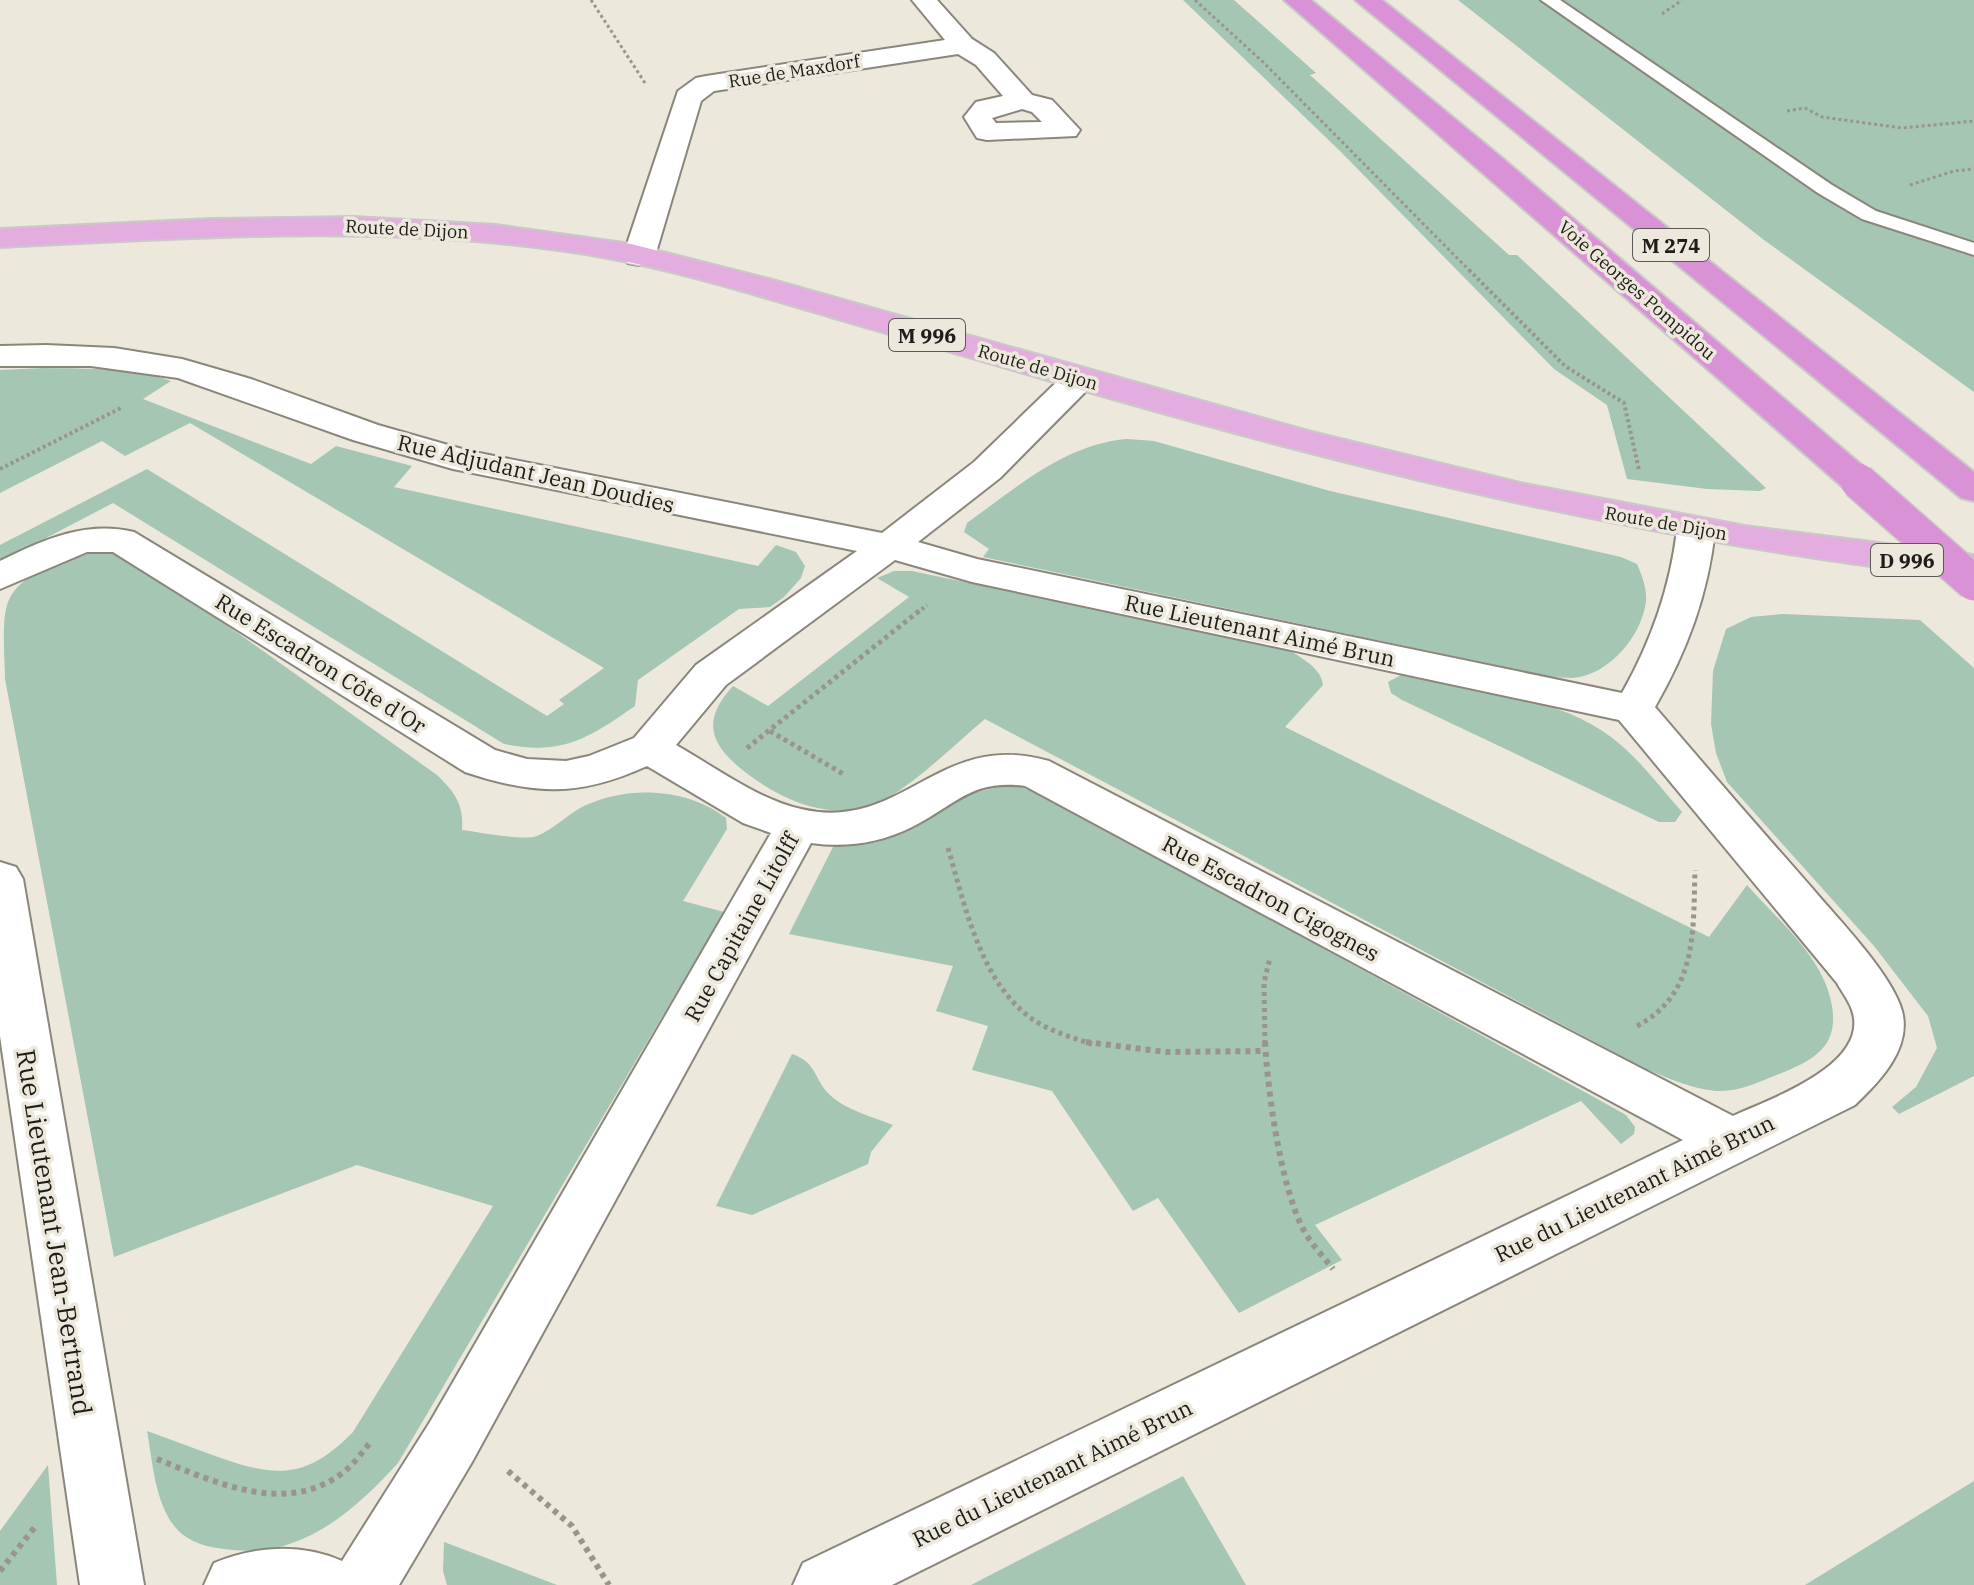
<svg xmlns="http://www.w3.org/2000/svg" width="1974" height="1585" font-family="'IBM Plex Serif',serif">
<rect width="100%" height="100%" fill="#ece8dc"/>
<g fill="#a4c6b2">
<polygon points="1183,0 1234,0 1316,73 1310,75 1509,255 1517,255 1766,488 1760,491 1707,489 1627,479 1607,405 1554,369 1340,151"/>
<polygon points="1458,0 1974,0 1974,392 1764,240"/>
<path d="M45 368C86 369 132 367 171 381L143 399 311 464 336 446 412 466 394 487 758 566 776 545 796 552 805 566 801 578 784 597 770 607 739 609 638 680 635 706C589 738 562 756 504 744L113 503 0 562V545L147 469 547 716 564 704 559 700 604 668 190 423 125 456 102 441 0 493V370Z"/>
<path d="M1127 439 1154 441 1330 491 1621 557 1637 564C1642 576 1647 588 1646 601 1642 636 1609 675 1573 678 1565 678 1555 677 1547 676L983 557 989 549 964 532 967 523C1016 488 1065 444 1127 439Z"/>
<path d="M88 554H119L141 564 437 775C455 792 464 805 462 830 479 832 523 841 537 836 554 829 568 814 584 806 628 785 688 788 726 818L727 829 683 901 724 912 398 1463C354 1511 303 1557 233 1550 214 1548 197 1546 182 1534 155 1511 153 1463 147 1431 171 1440 194 1448 218 1457 277 1478 307 1479 353 1432L493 1206 357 1165 114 1257 5 679C5 659 1 620 8 602 19 573 61 562 88 554Z"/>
<path d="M894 571H912L1291 651C1304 660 1321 668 1323 685L1285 727 1709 937 1747 885C1776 918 1819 954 1830 997 1844 1050 1809 1062 1769 1078 1752 1085 1735 1092 1716 1091 1692 1089 1668 1078 1646 1069L985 719C956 743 902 797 868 807 824 818 785 801 749 775 713 748 698 724 733 686L768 706 909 597 877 578Z"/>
<polygon points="1783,614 1920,620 1974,668 1974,1076 1899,1114 1892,1107 1916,1087 1937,1048 1928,1016 1874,946 1727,782 1716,753 1711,724 1713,671 1726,629 1751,617"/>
<path d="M1401 675C1468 689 1556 695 1611 737 1638 757 1659 786 1682 812L1675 822H1659L1402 700 1391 693 1388 682Z"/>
<polygon points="1000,787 1022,787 1062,805 1592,1096 1626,1115 1635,1127 1634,1134 1621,1144 1581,1101 1315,1225 1342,1260 1239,1313 1158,1198 1133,1211 1052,1091 972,1070 988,1026 936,1011 953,966 789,934 833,847 878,842 972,793"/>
<path d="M792 1054C818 1063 813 1079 830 1095 846 1110 873 1117 893 1125L871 1152 868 1164 752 1215 716 1206Z"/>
<polygon points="48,1465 57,1585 0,1585 0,1531"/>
<polygon points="1183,1476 1246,1585 971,1585"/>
<polygon points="1974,1481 1974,1585 1805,1585"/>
<polygon points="444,1542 557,1585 447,1585 443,1571"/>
</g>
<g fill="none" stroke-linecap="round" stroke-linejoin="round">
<defs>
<polygon id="service" points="1541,0 1560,0 1832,185 1876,211 1974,243 1974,255 1862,219 1818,193"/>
<g id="minor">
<path d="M912 0H937L972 39 994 53 1032 95 1052 100 1080 130 1076 136 987 140 977 138 964 117 976 102 1003 96 976 65 958 54 714 91 701 101 655 256 650 263 639 265 628 263 623 256 678 91 696 78 706 76 945 40ZM1022 109 1032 112 1042 122 996 123 992 118Z"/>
<path d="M46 345 114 348 182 359 251 379 378 425 469 451 882 533 974 462 1067 372 1079 369 1091 372 1096 379 1091 386 1000 478 918 542 977 559 1622 693C1651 642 1670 588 1677 530L1683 522 1696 519 1709 522 1715 530C1708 595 1687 651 1655 707 1707 768 1759 828 1812 888 1837 918 1892 974 1902 1011 1912 1049 1879 1082 1855 1105L892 1585H793L803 1563 1683 1140 1025 786C971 779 956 805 912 827 880 843 846 848 811 843L472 1462 399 1585H204L214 1563C255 1546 301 1543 342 1561L430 1422 771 833 743 823 647 766C579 797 534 795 465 772L113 552H87L0 589V561C42 540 86 520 134 532L495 750 527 759 566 761 589 756 634 738 696 665 857 551 453 469 353 440 178 378 91 366H0V346ZM895 560 972 582 1619 720 1837 983C1842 992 1849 1001 1852 1010 1871 1065 1769 1099 1733 1116L1049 761C938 729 903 833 801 809 757 799 715 767 676 745L726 685Z"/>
<polygon points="0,862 16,867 23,879 144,1585 80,1585 0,1036"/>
</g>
<path id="primary" d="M354 217 496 225 631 244 769 279 1308 431 1520 483 1745 526 1974 555V579C1678 546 1399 481 1113 399 1019 372 925 345 831 317 744 291 656 264 566 251 379 224 188 238 0 247V229L212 219Z"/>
<g id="trunk">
<polygon points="1284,0 1311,0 1501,157 1871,473 1876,481 1871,489 1858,492 1845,489"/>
<polygon points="1355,0 1382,0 1974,472 1974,501 1961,498"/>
</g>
</defs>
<use href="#service" stroke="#8a867b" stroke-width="4"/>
<use href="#minor" stroke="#8a867b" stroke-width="4"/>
<use href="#primary" stroke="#c9c9c8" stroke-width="4"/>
<use href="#trunk" stroke="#c9c9c8" stroke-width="4"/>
<g stroke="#99958d" stroke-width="3" stroke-dasharray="3 3" stroke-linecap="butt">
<polyline points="591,0 645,83"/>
<polyline points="1195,0 1263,62 1471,272"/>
<polyline points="1662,14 1682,0"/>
<polyline points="1787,111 1805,108 1822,117 1902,128 1974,121"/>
<polyline points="1910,185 1954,171 1974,169"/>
</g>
<g stroke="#99958d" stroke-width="4" stroke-dasharray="3 3" stroke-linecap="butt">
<polyline points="1469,270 1565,366 1624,403 1639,470"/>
<polyline points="0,469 121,408"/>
<polyline points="917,613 927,605"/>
</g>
<g stroke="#99958d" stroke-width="5" stroke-dasharray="4 4" stroke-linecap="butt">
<polyline points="770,731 845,775"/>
<polyline points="747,748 919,611"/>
<path d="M948 848C965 906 981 985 1035 1021 1053 1032 1073 1038 1092 1044"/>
<path d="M1637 1026C1698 994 1693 930 1695 870"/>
<polyline points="1265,1044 1264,982 1270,958"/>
</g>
<g stroke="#99958d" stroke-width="6" stroke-dasharray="5 5" stroke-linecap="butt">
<polyline points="1086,1042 1166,1052 1265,1051"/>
<path d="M1265 1042C1268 1093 1280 1183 1303 1229 1311 1244 1323 1256 1333 1269"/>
<path d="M157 1459C217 1483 288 1517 345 1471 355 1463 362 1452 370 1443"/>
<polyline points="508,1471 572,1526 609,1585"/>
<polyline points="0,1571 35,1527"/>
</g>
<use href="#service" fill="#fff" fill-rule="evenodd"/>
<use href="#minor" fill="#fff" fill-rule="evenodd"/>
<use href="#primary" fill="#e3ade0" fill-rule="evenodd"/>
<use href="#trunk" fill="#da92d6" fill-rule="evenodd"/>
<defs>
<polyline id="trunk-bridge" points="1858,481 1974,583"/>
</defs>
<use href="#trunk-bridge" stroke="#c9c9c8" stroke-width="38" stroke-linecap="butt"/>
<use href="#trunk-bridge" stroke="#da92d6" stroke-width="35"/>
</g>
<g text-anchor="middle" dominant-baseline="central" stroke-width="7" stroke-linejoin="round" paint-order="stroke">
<g font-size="18" fill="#1f1d19" stroke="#ece8dc">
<text transform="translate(794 71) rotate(-9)">Rue de Maxdorf</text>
<text transform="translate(407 229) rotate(3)">Route de Dijon</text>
<text transform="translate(1637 290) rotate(41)">Voie Georges Pompidou</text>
<text transform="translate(1038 367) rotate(16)">Route de Dijon</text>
<text transform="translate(1666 523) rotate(10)">Route de Dijon</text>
</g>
<g fill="#ece8dc" stroke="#5c5a54" stroke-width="2">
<rect x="1633" y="229" width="76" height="32" rx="6"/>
<rect x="889" y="319" width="76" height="32" rx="6"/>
<rect x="1871" y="544" width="72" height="32" rx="6"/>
</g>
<g font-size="20" font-weight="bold" fill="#1f1d19">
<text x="1671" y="245">M 274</text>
<text x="927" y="335">M 996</text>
<text x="1907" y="560">D 996</text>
</g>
<g font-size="22" fill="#1f1d19" stroke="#ece8dc">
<text transform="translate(536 473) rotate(13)">Rue Adjudant Jean Doudies</text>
<text transform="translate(1260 630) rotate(12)">Rue Lieutenant Aimé Brun</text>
<text transform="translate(321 663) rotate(32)">Rue Escadron Côte d'Or</text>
<text transform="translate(1271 898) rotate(28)">Rue Escadron Cigognes</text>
<text transform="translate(741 927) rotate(-61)">Rue Capitaine Litolff</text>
<text transform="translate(1634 1188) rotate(-26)">Rue du Lieutenant Aimé Brun</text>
<text transform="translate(1052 1473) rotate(-26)">Rue du Lieutenant Aimé Brun</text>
</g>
<g font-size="26" fill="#1f1d19" stroke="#ece8dc">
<text transform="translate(55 1232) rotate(81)">Rue Lieutenant Jean-Bertrand</text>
</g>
</g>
</svg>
